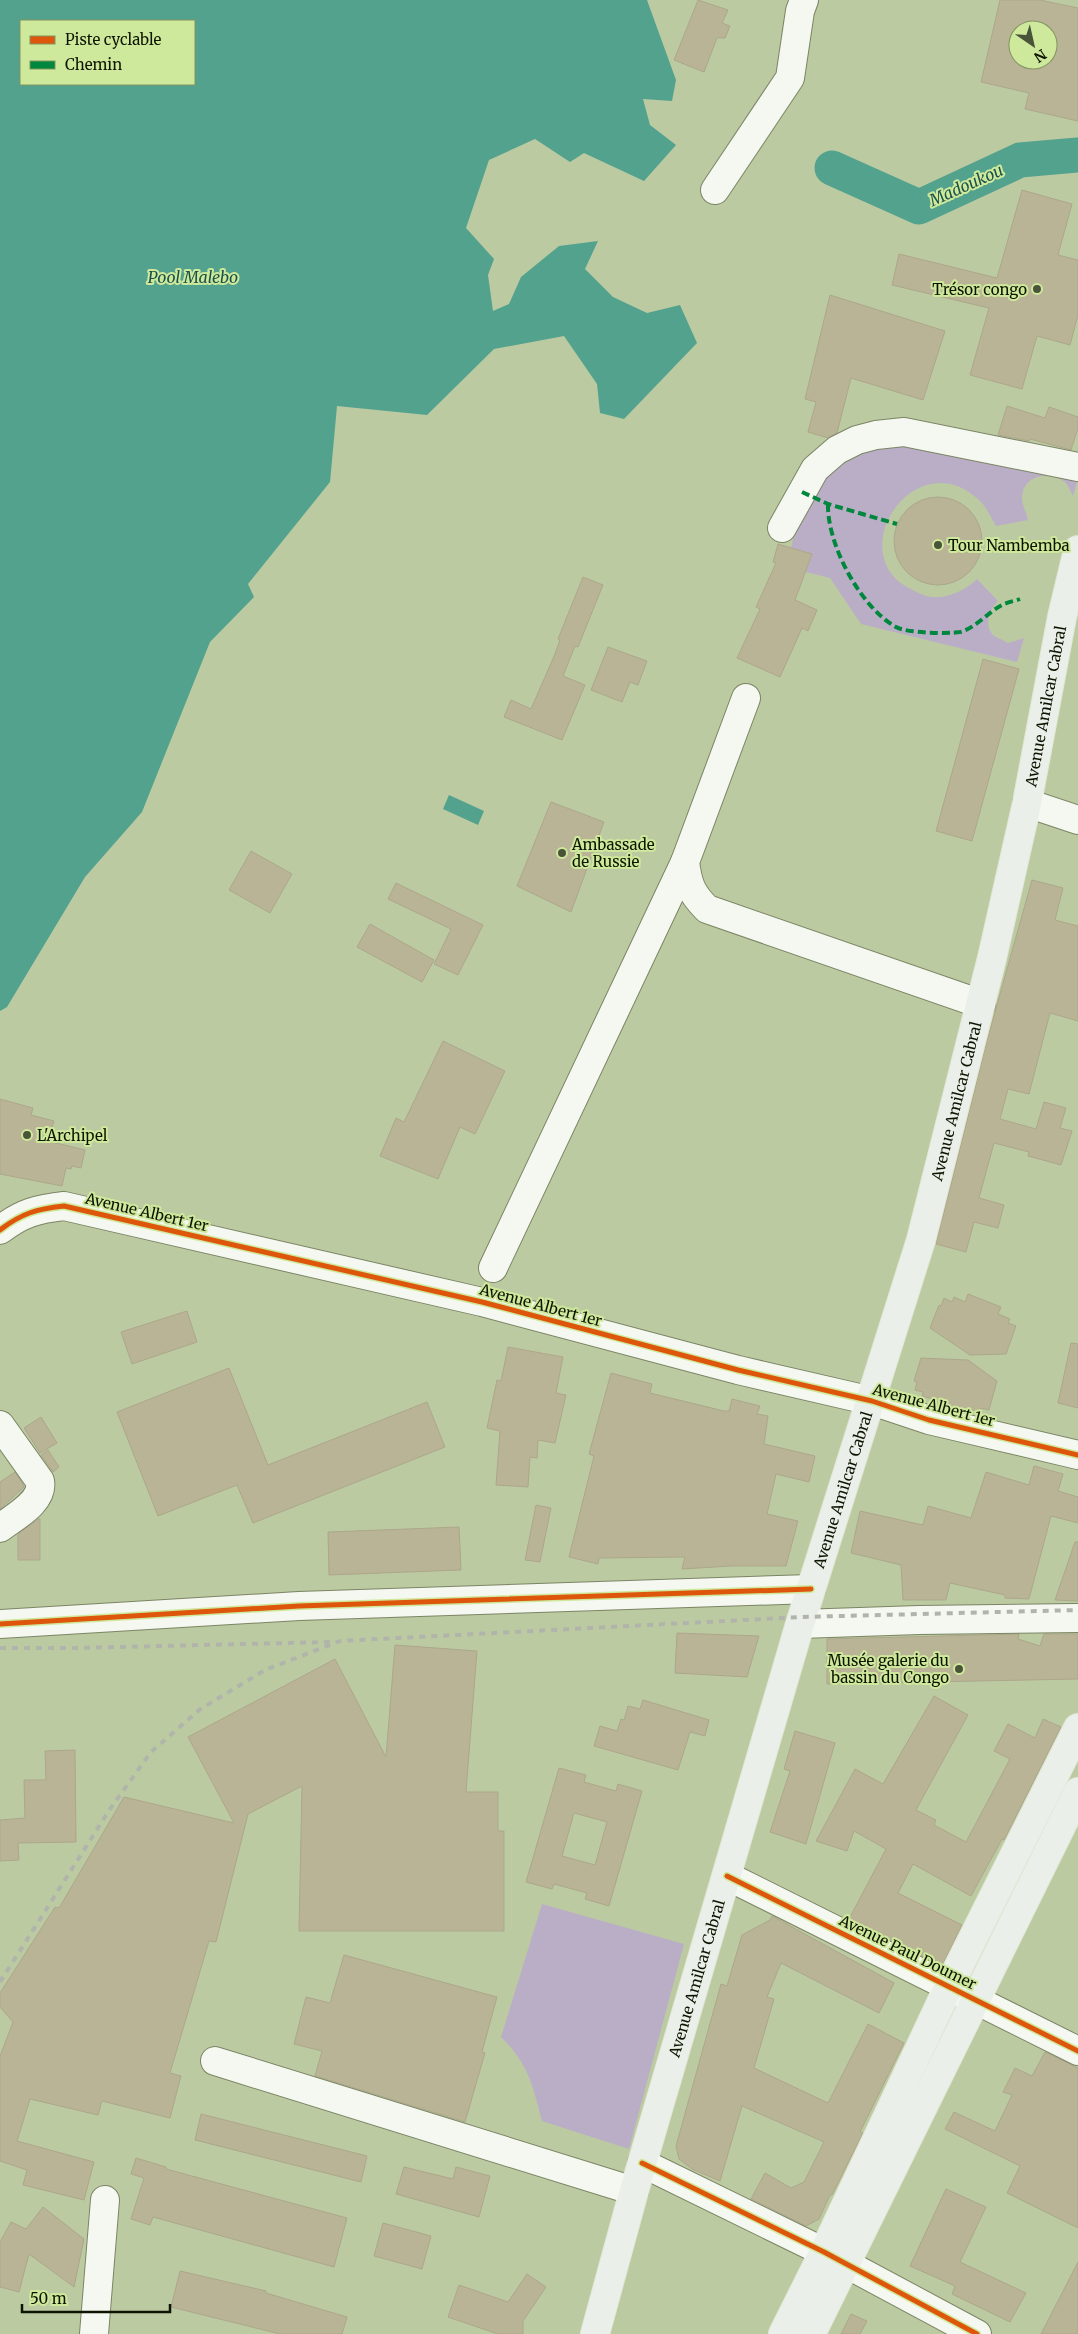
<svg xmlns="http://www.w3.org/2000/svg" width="1078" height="2334" font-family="Merriweather,serif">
<rect width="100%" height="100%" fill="#bccaa2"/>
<g fill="#baaec6">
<path d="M886 440 1078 479 1073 496C1071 492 1068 485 1065 482 1050 470 1023 475 1022 497 1022 506 1026 511 1028 520L996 526C991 518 986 506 979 500 923 446 853 533 895 578 902 585 912 590 921 594 939 603 964 592 977 579L998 601C990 609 983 624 993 635 996 638 1004 640 1008 643L1024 638 1017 662 861 624 830 578 806 572 812 554 791 548 797 522 813 485 847 461Z"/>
<path d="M542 1904 684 1944 629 2149 542 2121C533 2086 528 2063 501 2037Z"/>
</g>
<g fill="#52a28e" fill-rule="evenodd">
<path d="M0 0H647L676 80 672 101 643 99 650 125 676 145 644 181 584 153 570 162 535 139 489 160 466 228 494 259 488 275 493 311 509 304 521 277 559 246 598 241 585 269 613 297 647 313 680 305 697 343 624 419 600 413 597 384 564 336 494 349 427 415 337 406 330 482 248 584 254 597 210 642 142 812 85 877 7 1007 0 1011ZM21 21H194V84H21Z"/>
<polygon points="449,795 484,811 478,825 443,809"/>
</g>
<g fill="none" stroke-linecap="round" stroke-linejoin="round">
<polyline stroke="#52a28e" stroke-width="35" points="832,168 919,207 1020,160 1078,155"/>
</g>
<g fill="#bab497" stroke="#aca78a" fill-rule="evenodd">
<polygon points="698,0 728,10 722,23 730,26 725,38 717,38 704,72 674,60"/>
<path d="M1000 0H1040L1078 8V121L1025 109 1029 93 981 82ZM1018 30H1048V60H1018Z"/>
<polygon points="1022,190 1072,204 1058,255 1078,260 1078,315 1070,345 1037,336 1022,389 970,375 989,308 892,285 899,254 997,278"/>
<polygon points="830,295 945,331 923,400 851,378 837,433 828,438 808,432 816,402 805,399"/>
<polygon points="1007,406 1045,418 1049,407 1078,417 1078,428 1071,450 1030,439 1029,441 998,435"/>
<circle cx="938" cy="541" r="44"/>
<polygon points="778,544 812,554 795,600 817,610 808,631 802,628 780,677 737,658 760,609 756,607 776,563 773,562"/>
<polygon points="583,577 603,585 578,647 575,646 563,676 585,685 562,740 504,717 511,700 531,709 555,654 560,640 558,639"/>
<polygon points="608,647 647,661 638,685 630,682 622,702 591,690"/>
<polygon points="983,659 1019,669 972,841 936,831"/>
<polygon points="551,802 604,822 571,912 517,886"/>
<polygon points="251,851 292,874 270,913 229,890"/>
<polygon points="1032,880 1063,888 1055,920 1078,926 1078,1021 1050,1013 1029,1094 1008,1089 1000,1119 1036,1129 1044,1102 1066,1108 1060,1128 1072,1131 1061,1165 1028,1156 1029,1152 994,1143 979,1198 1004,1205 998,1228 974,1222 966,1252 936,1244 988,1037"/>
<polygon points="396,883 483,925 458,975 434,964 451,929 388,899"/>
<polygon points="370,924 434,960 422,982 357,947"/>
<polygon points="443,1041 505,1071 475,1134 460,1127 438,1179 380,1156 396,1118 404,1122"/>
<polygon points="0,1099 33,1108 31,1115 54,1121 48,1141 85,1150 81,1168 72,1166 71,1169 66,1168 62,1186 0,1174"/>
<polygon points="968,1294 1001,1307 998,1314 1010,1319 1008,1323 1016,1326 1006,1354 970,1355 930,1328 939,1305 941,1306 944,1298 952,1302 954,1297 965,1302"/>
<polygon points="187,1311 197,1342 132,1364 121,1332"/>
<polygon points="1071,1343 1078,1344 1078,1408 1058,1403"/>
<polygon points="508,1347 563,1357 556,1393 566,1395 555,1443 538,1440 537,1458 530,1457 528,1487 496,1485 500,1431 487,1428 497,1380 501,1381"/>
<polygon points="921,1358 968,1360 997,1381 989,1410 980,1408 979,1412 968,1409 967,1413 932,1405 933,1399 922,1396 923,1392 915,1390 917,1382 914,1381"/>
<polygon points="229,1368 268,1465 427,1402 445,1447 253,1523 237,1485 158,1516 117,1412"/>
<polygon points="611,1373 652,1384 650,1393 724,1411 729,1411 732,1399 760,1406 757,1414 768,1416 764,1444 815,1456 809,1482 776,1474 767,1514 798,1521 786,1566 731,1566 682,1569 685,1557 599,1558 598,1564 569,1557 594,1456 589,1454"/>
<polygon points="41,1417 57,1443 40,1453 24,1428"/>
<polygon points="48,1450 59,1467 53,1472 41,1455"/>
<polygon points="1034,1466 1063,1474 1058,1491 1078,1497 1078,1523 1051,1516 1029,1599 1005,1598 1005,1595 950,1583 946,1600 903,1600 901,1565 851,1553 860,1511 923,1525 928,1506 971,1518 986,1472 1029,1485"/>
<polygon points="15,1472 24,1486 23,1488 0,1509 0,1482"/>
<polygon points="536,1505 551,1508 540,1562 525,1560"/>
<polygon points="38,1519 40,1519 40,1560 18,1560 18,1534"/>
<polygon points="459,1527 461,1570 329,1575 328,1532"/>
<polygon points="1075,1542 1078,1542 1078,1601 1055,1600"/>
<polygon points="677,1633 759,1636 747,1677 675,1673"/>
<polygon points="1019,1634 1018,1639 1040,1646 1044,1634 1078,1634 1078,1679 827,1684 827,1639"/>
<polygon points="395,1645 477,1651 466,1792 498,1792 498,1831 504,1831 504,1931 299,1931 302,1786 248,1814 216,1942 209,1941 170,2073 181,2076 170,2118 102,2101 98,2115 30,2099 17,2141 94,2162 84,2200 23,2185 27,2170 0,2161 0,2056 13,2022 0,2007 0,1993 55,1907 59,1908 124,1797 234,1823 188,1737 335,1659 386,1757"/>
<polygon points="934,1696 968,1715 916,1810 936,1820 934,1825 966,1842 1010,1759 994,1751 1008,1724 1035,1738 1043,1719 1061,1727 1004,1840 1002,1839 971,1896 913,1864 898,1893 962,1925 942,1966 849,1919 886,1849 854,1831 847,1851 816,1841 855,1769 883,1784"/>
<polygon points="643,1700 709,1720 705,1736 690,1732 678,1770 594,1746 600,1726 617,1731 621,1719 624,1720 628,1706 640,1709"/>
<polygon points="795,1731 835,1743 806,1844 770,1832 790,1771 784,1769"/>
<polygon points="75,1750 76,1842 18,1843 19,1860 0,1861 0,1820 25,1818 24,1780 46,1780 45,1751"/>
<path d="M559 1768 586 1775 584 1782 616 1791 618 1784 642 1791 609 1906 585 1899 587 1893 554 1884 552 1889 526 1882ZM574 1813 607 1822 595 1865 562 1856Z"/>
<polygon points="772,1916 894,1983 879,2013 781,1963 767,1997 774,1999 754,2068 828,2103 868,2024 904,2043 860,2132 863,2133 832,2195 830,2195 819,2219 806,2226 751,2199 765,2173 791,2188 804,2182 824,2142 742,2106 720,2181 692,2169 679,2159 676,2146 721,1984 727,1986 742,1935 770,1920"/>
<polygon points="344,1955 497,1997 482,2052 485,2053 465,2122 315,2076 322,2051 294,2044 306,1997 330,2003"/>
<polygon points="1045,2052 1078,2068 1078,2228 1007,2193 1020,2166 945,2129 954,2112 995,2131 1012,2095 1003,2092 1015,2068 1032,2076"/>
<polygon points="201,2114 367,2156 361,2182 195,2140"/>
<polygon points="136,2158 166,2167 166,2169 347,2218 334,2267 153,2217 150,2225 131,2219 144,2178 131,2174"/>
<polygon points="404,2167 453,2179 456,2167 490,2176 479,2217 396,2194"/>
<polygon points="946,2189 986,2207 960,2262 1026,2293 1010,2322 952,2294 955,2286 910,2266"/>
<polygon points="43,2207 84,2239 74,2287 29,2254 19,2292 0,2287 0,2242 11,2222 26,2229"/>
<polygon points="383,2223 431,2236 422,2269 374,2256"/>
<polygon points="1078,2262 1078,2334 1041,2334"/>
<polygon points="180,2271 266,2291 266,2293 347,2317 342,2334 280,2334 171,2307"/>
<polygon points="527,2274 546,2287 523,2321 523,2334 498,2334 448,2317 459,2285 508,2302"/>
<polygon points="851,2314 867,2321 860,2334 841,2334"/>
</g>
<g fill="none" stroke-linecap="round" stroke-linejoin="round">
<defs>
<g id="minor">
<polyline points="715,190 790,78 800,11 804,0"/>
<polyline points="782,528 815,469 837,450 857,440 876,435 904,432 1078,467"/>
<path d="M746 698 685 862C688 884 691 893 707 909L981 1004"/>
<polyline points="1027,803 1078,820"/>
<path d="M0 1230C22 1213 37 1209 64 1206L482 1302 738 1370 872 1401 929 1420 1078 1455"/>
<polyline points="493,1268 685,862"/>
<path d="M0 1425 40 1481C44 1502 14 1517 0 1528"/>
<polyline points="0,1624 299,1606 811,1589"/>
<polyline points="800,1624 919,1620 1078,1618"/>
<polyline points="727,1876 1078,2051"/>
<polyline points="215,2061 634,2191"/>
<polyline points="642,2163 824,2252 977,2334"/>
<polyline points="94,2334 105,2200"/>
</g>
<g id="major">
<path id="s1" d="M595 2334 634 2191 800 1624 921 1240 992 958 1027 803 1062 617 1078 550"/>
<polyline points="783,2334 824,2252 949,1986 1078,1728"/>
<polyline points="811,2334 1078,1792"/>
</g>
</defs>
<use href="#minor" stroke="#7b8564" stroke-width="30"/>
<use href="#major" stroke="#e1e7d5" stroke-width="30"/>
<use href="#minor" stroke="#f5f7f1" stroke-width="28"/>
<use href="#major" stroke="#eaefea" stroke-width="28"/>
<g stroke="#b1b4aa" stroke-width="4" stroke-dasharray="6 6" stroke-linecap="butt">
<polyline points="0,1648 75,1648 330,1642"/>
<polyline points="0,1982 110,1809 151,1752 199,1710 265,1670 340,1641 802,1617 1078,1610"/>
</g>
<g stroke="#00873e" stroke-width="4" stroke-dasharray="8 4" stroke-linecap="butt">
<polyline points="802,492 828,504 897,524"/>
<path d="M828 504C827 544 860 607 896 627 906 633 948 634 960 632 976 628 988 612 1002 605 1008 602 1015 601 1020 599"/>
</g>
<defs>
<g id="cycleway">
<path d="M0 1230C22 1213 37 1209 64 1206L482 1302 738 1370 872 1401 929 1420 1078 1455"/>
<polyline points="0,1624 299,1606 811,1589"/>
<polyline points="727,1876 1078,2051"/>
<polyline points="642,2163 824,2252 977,2334"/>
</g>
</defs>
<use href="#cycleway" stroke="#cfe99c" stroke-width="8"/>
<use href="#cycleway" stroke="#dd560b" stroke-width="5"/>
</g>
<g fill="#4a5439" stroke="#cfe99c" stroke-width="2">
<circle cx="1037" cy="289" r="5"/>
<circle cx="938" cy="545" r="5"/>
<circle cx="562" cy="853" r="5"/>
<circle cx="27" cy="1135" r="5"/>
<circle cx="959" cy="1669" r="5"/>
</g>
<g text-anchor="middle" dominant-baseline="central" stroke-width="4" stroke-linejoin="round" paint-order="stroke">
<g font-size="15" fill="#0d1500" stroke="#cfe99c" text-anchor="start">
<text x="1027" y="289" text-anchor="end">Trésor congo</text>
<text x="948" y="545">Tour Nambemba</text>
<text x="572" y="844">Ambassade<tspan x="572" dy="17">de Russie</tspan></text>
<text x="37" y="1135">L'Archipel</text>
<text x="949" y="1660" text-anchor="end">Musée galerie du<tspan x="949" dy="17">bassin du Congo</tspan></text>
</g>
<g font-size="15" fill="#0d1500" stroke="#cfe99c">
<text stroke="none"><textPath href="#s1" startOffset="1690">Avenue Amilcar Cabral</textPath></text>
<text stroke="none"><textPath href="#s1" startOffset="1285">Avenue Amilcar Cabral</textPath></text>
<text transform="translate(147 1212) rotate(13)">Avenue Albert 1er</text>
<text transform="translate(541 1305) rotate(15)">Avenue Albert 1er</text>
<text transform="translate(934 1405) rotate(15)">Avenue Albert 1er</text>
<text stroke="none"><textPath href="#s1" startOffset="880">Avenue Amilcar Cabral</textPath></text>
<text transform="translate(908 1952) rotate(26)">Avenue Paul Doumer</text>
<text stroke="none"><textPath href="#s1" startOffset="370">Avenue Amilcar Cabral</textPath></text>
</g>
<g font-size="16" font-style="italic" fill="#18524b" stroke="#cfe99c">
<text transform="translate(966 185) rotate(-24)">Madoukou</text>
<text x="193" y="277">Pool Malebo</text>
</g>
</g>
<rect x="20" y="20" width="175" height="65" fill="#cfe99c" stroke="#81945e"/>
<rect x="30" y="36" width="25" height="8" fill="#dd560b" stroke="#81945e"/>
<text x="65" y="45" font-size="15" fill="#0d1500">Piste cyclable</text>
<rect x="30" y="61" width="25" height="8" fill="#00873e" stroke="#81945e"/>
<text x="65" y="70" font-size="15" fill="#0d1500">Chemin</text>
<g transform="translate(1033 45) rotate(146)"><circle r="24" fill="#cfe99c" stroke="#81945e"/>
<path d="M0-4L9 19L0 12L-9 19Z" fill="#4a5439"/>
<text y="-8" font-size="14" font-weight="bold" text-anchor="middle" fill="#0d1500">N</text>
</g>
<path d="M22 2304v8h148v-8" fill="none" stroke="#0d1500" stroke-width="2.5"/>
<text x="30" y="2304" font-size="15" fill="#0d1500" stroke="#cfe99c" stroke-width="4" paint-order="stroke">50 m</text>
</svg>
